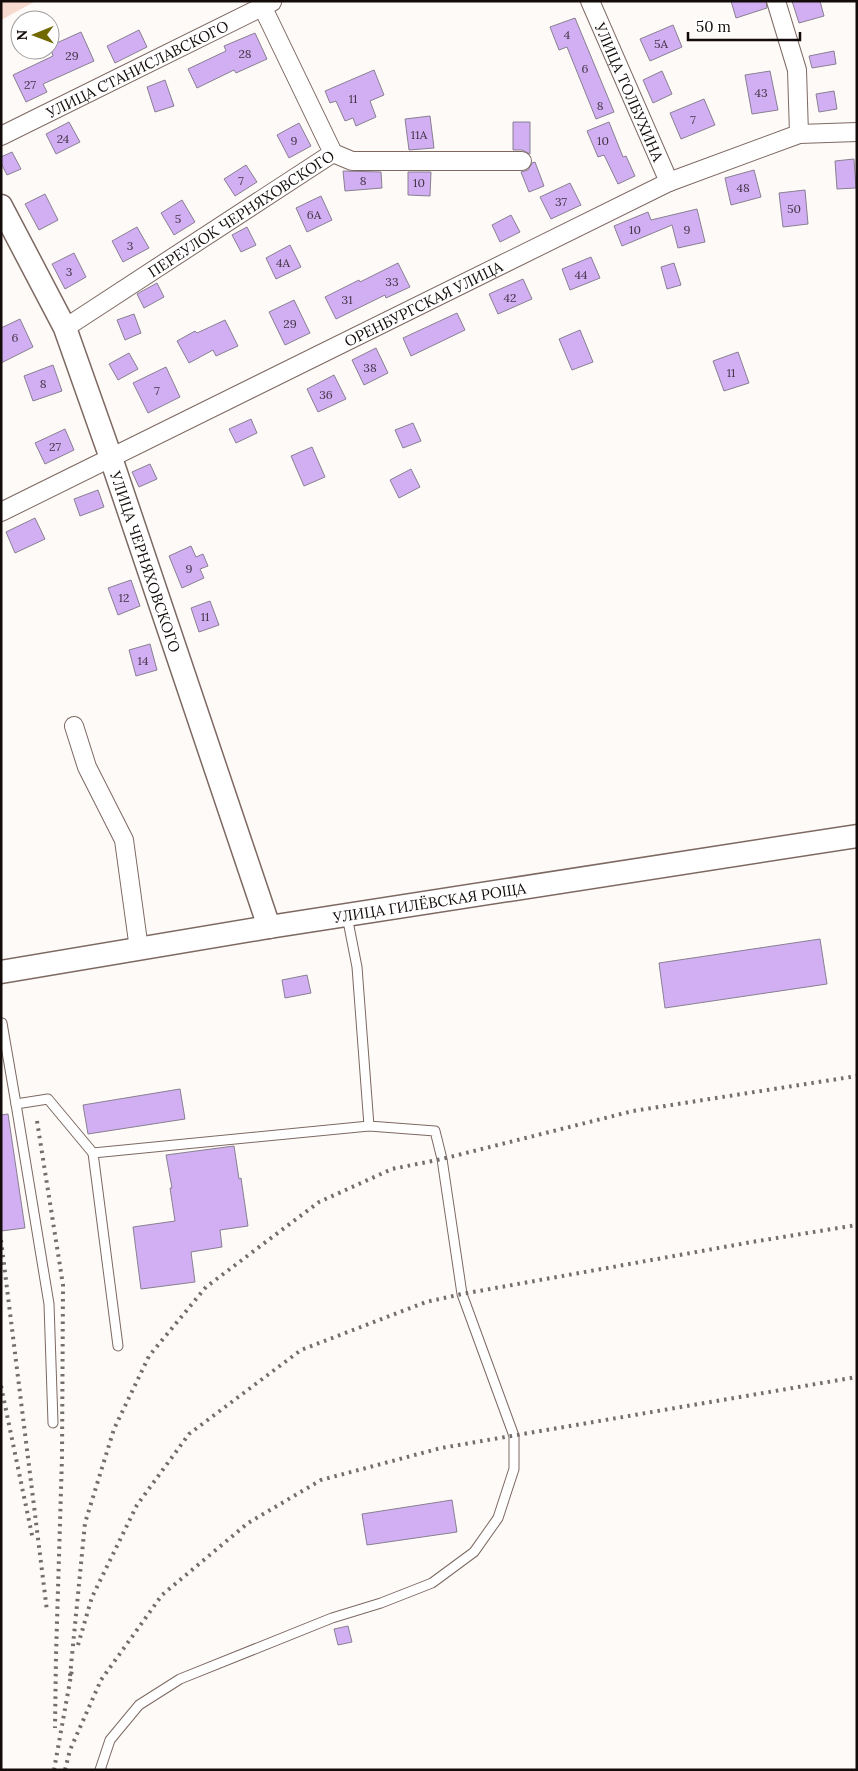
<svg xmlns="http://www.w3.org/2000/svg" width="858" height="1771" font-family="Lora,serif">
<rect width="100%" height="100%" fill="#fefaf8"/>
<polygon fill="#f8d9ce" points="1,1 36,1 1,20"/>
<g fill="#d2aff3" stroke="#888091">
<polygon points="731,1 766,1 767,8 736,18"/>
<polygon points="792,1 820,1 824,16 799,23"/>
<polygon points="575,18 614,112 596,119 567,47 559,50 550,27"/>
<polygon points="673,25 682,47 650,61 640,39"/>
<polygon points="139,30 147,47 115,63 107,46"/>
<polygon points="81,32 94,61 43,84 47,92 26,102 13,75 53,56 50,46"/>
<polygon points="255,33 267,59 236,73 234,70 197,88 188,69 226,51 224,46"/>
<polygon points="834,51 836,64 812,68 809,56"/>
<polygon points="374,70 384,95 370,101 376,117 356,126 353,118 345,121 336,101 330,103 325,91"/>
<polygon points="662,71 672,94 653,103 643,80"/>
<polygon points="770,71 778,110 752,114 745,75"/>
<polygon points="165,80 174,106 155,112 147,87"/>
<polygon points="834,91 837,109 819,112 816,94"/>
<polygon points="704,99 715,125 681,139 670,113"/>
<polygon points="430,116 434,148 409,150 405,119"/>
<polygon points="69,122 80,142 56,154 46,134"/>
<polygon points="513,122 530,122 530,154 522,150 513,150"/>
<polygon points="609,122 623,157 626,156 635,176 618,184 604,155 598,157 587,131"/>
<polygon points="299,123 311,146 289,158 277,135"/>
<polygon points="12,152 21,169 7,175 1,163 1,157"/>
<polygon points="854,159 856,188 837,189 835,161"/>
<polygon points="535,162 544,186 529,192 521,172 528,170 532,163"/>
<polygon points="246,165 257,182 235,196 224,179"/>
<polygon points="754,170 761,197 731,205 725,178"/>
<polygon points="343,171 381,172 382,188 345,191"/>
<polygon points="408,172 431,172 430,196 408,195"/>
<polygon points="570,183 581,205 551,219 540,197"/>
<polygon points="805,190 808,224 783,227 779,193"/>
<polygon points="45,194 58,220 39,230 25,204"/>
<polygon points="321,196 332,220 307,232 296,208"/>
<polygon points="182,200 195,222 174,235 161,213"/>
<polygon points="697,209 705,242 678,248 672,225 622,246 614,226 648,212 651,220"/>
<polygon points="511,215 520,232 500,242 492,225"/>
<polygon points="137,227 149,248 123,262 112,241"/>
<polygon points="247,227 256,245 241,252 232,235"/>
<polygon points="290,245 301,267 276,279 266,258"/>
<polygon points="74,253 86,277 65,289 52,264"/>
<polygon points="591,257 600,278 570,290 562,269"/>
<polygon points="398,263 410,287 386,298 385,295 336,319 325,297 359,280 360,282"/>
<polygon points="674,263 681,285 667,289 661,267"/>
<polygon points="523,279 532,299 498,314 489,294"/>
<polygon points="157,283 164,297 144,308 137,294"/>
<polygon points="294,300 310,333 285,345 269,312"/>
<polygon points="457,313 465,330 411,356 403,338"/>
<polygon points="134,314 141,333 125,340 117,320"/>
<polygon points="20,319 33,347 1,363 1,328"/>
<polygon points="225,320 238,346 216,356 213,350 189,363 177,341 195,331 197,333"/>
<polygon points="580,330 593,362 572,370 559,339"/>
<polygon points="376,348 388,373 364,385 352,360"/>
<polygon points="738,352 749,383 724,391 713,361"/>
<polygon points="129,353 138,369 118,380 109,364"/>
<polygon points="53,365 62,391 33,401 24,376"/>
<polygon points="166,367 180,397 148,413 133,383"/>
<polygon points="334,375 346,399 318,412 307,389"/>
<polygon points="251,419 257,433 236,443 229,429"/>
<polygon points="413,423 421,441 403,448 395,430"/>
<polygon points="65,429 74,450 45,464 35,443"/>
<polygon points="312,447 325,477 304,486 291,456"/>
<polygon points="150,464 157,479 139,487 132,472"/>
<polygon points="411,469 420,487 399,498 390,480"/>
<polygon points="98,490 104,507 80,516 74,499"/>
<polygon points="35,518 45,539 15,553 6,532"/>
<polygon points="191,546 196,557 203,554 208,566 200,569 204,578 182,588 169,556"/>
<polygon points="131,580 140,606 118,615 108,588"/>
<polygon points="210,601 219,625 199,632 191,608"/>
<polygon points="150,644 157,670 136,676 129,650"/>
<polygon points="820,939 827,984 665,1008 659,963"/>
<polygon points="307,975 311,993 285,998 282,980"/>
<polygon points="180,1089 185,1119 88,1134 83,1105"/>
<polygon points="8,1114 25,1228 1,1231 1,1115"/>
<polygon points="234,1146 239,1179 241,1178 248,1226 220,1230 222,1247 191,1252 195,1282 141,1289 133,1227 175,1221 170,1188 172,1188 166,1155"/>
<polygon points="452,1500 457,1532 367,1545 362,1514"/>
<polygon points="348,1626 352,1642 338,1645 334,1629"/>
</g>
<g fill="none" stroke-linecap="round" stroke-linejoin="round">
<defs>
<g id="service">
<polyline points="2,1023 16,1104"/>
<polyline points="118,1346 93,1153 369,1126"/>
<polyline points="53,1423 49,1304 16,1104 48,1099 93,1153"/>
<polyline points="100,1770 110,1740 139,1705 180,1679 332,1618 381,1603 432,1583 474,1552 498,1518 514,1469 514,1436 462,1294 442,1159 435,1131 369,1126 357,967 347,916"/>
</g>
<g id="minor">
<path id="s1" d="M590 1 669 182"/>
<polyline points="776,1 797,70 799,134"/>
<path id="s2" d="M1 136 272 2"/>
<polyline points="333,153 352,161 522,161"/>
<path id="s3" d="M65 328 333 153 263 8"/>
<path id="s4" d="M1 512 669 182 799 134 857 132"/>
<polyline points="74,726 87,767 124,840 139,949"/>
</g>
<g id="tertiary">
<path id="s5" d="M1 206 65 328 111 458 269 927"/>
<path id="s6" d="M1 972 269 927 857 836"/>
</g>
</defs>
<use href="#service" stroke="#7d6962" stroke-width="11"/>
<use href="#minor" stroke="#7d6962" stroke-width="20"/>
<use href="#tertiary" stroke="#7d6962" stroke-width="25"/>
<use href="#service" stroke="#fff" stroke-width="9"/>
<use href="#minor" stroke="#fff" stroke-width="18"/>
<use href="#tertiary" stroke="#fff" stroke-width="22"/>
<g stroke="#736d6b" stroke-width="4" stroke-dasharray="2.5 5" stroke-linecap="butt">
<polyline points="37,1121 63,1285 62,1457 56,1655 55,1728"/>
<polyline points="1,1240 47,1611"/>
<polyline points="1,1386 33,1540"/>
<polyline points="78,1645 92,1597 137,1505 189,1434 301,1350 426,1302 462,1294 752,1242 857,1225"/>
<polyline points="70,1676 85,1523 114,1429 149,1356 206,1287 319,1202 392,1169 442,1159 633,1111 857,1076"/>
<polyline points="54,1770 72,1670"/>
<polyline points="65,1770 70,1750 101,1680 162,1595 248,1523 321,1480 441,1448 857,1377"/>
</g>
</g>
<g text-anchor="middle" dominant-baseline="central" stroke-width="4.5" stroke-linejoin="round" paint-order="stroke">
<g font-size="12" fill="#423444">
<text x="567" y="34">4</text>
<text x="661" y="43">5А</text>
<text x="245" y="53">28</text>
<text x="72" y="55">29</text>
<text x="585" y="68">6</text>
<text x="30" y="84">27</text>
<text x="761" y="92">43</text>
<text x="353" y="98">11</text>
<text x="600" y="105">8</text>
<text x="693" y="119">7</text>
<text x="419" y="134">11А</text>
<text x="63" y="138">24</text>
<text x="294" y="140">9</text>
<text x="603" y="140">10</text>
<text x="241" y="180">7</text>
<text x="363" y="180">8</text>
<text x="419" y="182">10</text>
<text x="743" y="187">48</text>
<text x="561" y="201">37</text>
<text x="794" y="208">50</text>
<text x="314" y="214">6А</text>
<text x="178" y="218">5</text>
<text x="635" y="229">10</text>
<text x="687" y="229">9</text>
<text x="130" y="245">3</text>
<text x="283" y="262">4А</text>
<text x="69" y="271">3</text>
<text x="581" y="274">44</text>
<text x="392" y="281">33</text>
<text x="510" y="297">42</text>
<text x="347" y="299">31</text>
<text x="290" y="323">29</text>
<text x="15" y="337">6</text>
<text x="370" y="367">38</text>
<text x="731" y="372">11</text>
<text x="43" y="383">8</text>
<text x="157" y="390">7</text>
<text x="326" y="394">36</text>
<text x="55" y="446">27</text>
<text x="189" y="568">9</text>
<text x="124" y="597">12</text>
<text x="205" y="616">11</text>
<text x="143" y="660">14</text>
</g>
<g font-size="15" fill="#120b09" stroke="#fff">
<text stroke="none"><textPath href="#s2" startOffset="152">УЛИЦА СТАНИСЛАВСКОГО</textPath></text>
<text stroke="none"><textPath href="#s1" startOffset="99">УЛИЦА ТОЛБУХИНА</textPath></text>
<text stroke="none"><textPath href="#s3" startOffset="210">ПЕРЕУЛОК ЧЕРНЯХОВСКОГО</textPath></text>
<text stroke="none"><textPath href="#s4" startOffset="471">ОРЕНБУРГСКАЯ УЛИЦА</textPath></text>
<text stroke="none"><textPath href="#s5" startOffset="385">УЛИЦА ЧЕРНЯХОВСКОГО</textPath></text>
<text stroke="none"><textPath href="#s6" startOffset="434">УЛИЦА ГИЛЁВСКАЯ РОЩА</textPath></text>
</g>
</g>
<rect width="858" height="1771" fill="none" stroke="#120b09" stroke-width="5"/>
<g transform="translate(35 35) rotate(269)"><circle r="24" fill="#ffffff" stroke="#a09d9d"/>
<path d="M0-4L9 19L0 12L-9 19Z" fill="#706800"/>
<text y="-8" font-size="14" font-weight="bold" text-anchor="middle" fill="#120b09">N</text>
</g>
<path d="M688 32v8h112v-8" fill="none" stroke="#120b09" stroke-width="2.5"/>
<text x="696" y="32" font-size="15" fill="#120b09" stroke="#ffffff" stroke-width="4" paint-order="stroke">50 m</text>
</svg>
